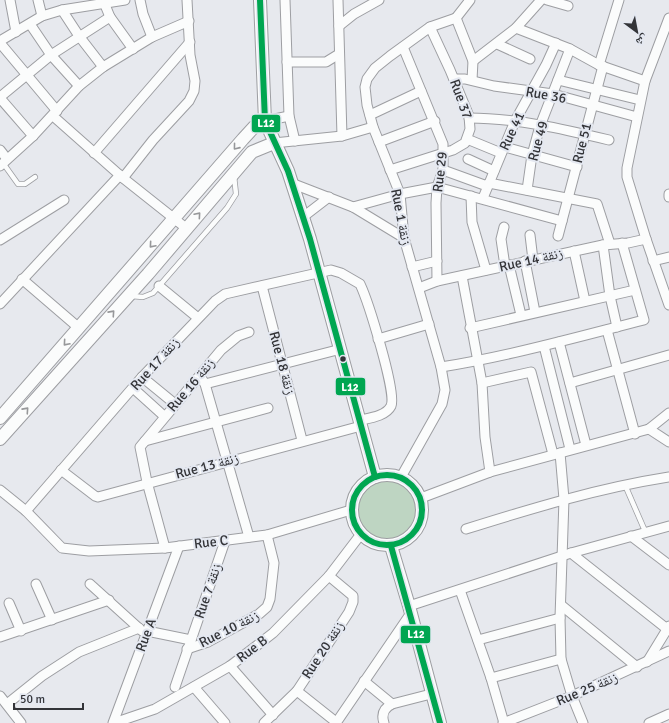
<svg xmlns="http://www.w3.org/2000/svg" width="669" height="723" font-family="Signika,'Noto Naskh Arabic',sans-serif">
<rect width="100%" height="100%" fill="#e7e9ee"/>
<circle fill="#bed5c2" cx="387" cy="509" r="31"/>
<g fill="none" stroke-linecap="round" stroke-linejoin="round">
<defs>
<g id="lane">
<polyline points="3,163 18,184 25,184 35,177"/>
<polyline points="131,296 143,297 153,293 227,208 236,194 234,176"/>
<polyline points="625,485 645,531"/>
</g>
<g id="street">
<polyline points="10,0 16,32"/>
<polyline points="38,0 42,16"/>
<polyline points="103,0 110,17 133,49"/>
<polyline points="140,0 143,14 152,37"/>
<polyline points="285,0 289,116 295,141"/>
<polyline points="338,0 342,136"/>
<polyline points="547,0 568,6"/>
<polyline points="62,10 79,36 103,67"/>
<polyline points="456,18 473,61 472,80"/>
<polyline points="456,18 470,0"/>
<polyline points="669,18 645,81 627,168 627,177 646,239 669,305"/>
<polyline points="30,24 51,55 79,86"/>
<polyline points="339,26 354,14 379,0"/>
<polyline points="516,28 570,49 599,65 645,81"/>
<polyline points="0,41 42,16 62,10 125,0"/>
<polyline points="0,43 57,111"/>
<polyline points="497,44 530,59"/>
<polyline points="403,47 443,144 443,170 437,187 436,203 437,281"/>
<polyline points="473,61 516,28 541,0"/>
<polyline points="287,62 326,62 339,54"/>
<polyline points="599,65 619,0"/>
<polyline points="454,79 465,79 494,86 553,94 637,117"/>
<polyline points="558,80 640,100"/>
<polyline points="0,97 51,55 110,17"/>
<polyline points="0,98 33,136"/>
<polyline points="370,115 421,91"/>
<polyline points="53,116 123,178 186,228"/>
<path d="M469 118C516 118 563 129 609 140"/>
<polyline points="265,121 289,116"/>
<polyline points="467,139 501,153"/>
<polyline points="379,142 435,121"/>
<polyline points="274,143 342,136 373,127"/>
<polyline points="505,147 577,167"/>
<polyline points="0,150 7,159"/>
<polyline points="94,153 190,42"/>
<polyline points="468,159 494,171"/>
<polyline points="0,166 33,136 79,86 103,67 152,37 189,21"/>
<polyline points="390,170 453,150 465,143 470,129 469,116 450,70 430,27"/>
<polyline points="443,170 487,186"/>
<polyline points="123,178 153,140 189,101 194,91 195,81 190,55 187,0"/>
<polyline points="291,183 353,207 404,238"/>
<polyline points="489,183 597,204 610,244"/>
<polyline points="527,190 532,155 540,126 570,49"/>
<polyline points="669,194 669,197"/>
<polyline points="471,196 472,222 486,270"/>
<polyline points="483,198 515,121 546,65 556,43"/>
<polyline points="353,207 400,194 437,187 562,221"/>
<polyline points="303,217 329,197"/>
<polyline points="504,227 501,239 505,266"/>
<polyline points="530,235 533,260"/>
<polyline points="558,236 603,66"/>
<polyline points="0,240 64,200"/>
<polyline points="603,245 610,296 617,327"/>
<polyline points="574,251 585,301"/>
<polyline points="525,261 535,312"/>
<polyline points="653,261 669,257"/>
<polyline points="509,265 521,315"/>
<polyline points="412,267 437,261"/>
<polyline points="462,276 482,383 485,437 490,472"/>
<polyline points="22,279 79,328"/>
<polyline points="159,286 198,318"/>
<polyline points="262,286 302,440"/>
<polyline points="419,288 437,281 603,245 628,243 646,239"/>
<polyline points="0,304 120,175"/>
<polyline points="470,328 635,290"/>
<polyline points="607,330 635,434"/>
<polyline points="378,339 429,324"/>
<polyline points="559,342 586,445"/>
<polyline points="544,346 570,449"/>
<path d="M441 367C510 356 577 337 644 320L622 243"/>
<polyline points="142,377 175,404"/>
<polyline points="202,379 205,384 341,349"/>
<polyline points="482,383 531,372 553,454"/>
<polyline points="570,383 669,355"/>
<polyline points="205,384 249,537"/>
<polyline points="133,388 164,416"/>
<polyline points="649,429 669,442"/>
<polyline points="145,441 268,408"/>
<polyline points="560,453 564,499 560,618 561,659 572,696 583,723"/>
<polyline points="61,470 95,496 98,497 361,426"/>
<polyline points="401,477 442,404 445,390 441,367 404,238 400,194 373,127 367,105 365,87 367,79 375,68 390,56 430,27 456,18"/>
<polyline points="0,490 26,511 62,548 89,551 165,548 267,535 351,510"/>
<polyline points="421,498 490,472 649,429 669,413"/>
<path d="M26 511 142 377 215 301 225 294 331 270 341 273 360 284C368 301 397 393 391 406 386 416 370 418 361 420"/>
<path d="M466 529C533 508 599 488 669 477"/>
<polyline points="631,536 669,565"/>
<polyline points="165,548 147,482 140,447 221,350 238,336 249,332"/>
<polyline points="571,553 667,629"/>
<polyline points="36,584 52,620"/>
<polyline points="90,584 142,631"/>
<polyline points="460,590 491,678 504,723"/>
<polyline points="9,603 21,631"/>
<polyline points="561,605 637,667"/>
<polyline points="409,606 571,553 669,526"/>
<polyline points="147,631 191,640"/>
<polyline points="0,637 109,600"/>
<polyline points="478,640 560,618"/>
<polyline points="187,649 208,642 259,614 267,607 270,599 274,563 267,535"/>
<polyline points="647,662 669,626"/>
<polyline points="230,666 273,715"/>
<polyline points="491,678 561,659"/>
<polyline points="364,681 392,704"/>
<polyline points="175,687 225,541"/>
<polyline points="194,687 225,723"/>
<polyline points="297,691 336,722"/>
<polyline points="0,696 21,723"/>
<polyline points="7,704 42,676 79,652 139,628"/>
<polyline points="113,723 179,546"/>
<polyline points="114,723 155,709 230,666 255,647 273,633 329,576 361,534"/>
<polyline points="264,723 297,691 349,612 353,602 353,596 329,576"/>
<polyline points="336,723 411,613"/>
<path d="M384 723C381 714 384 708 392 704L431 694"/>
<polyline points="503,723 572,696 669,651"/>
<polyline points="649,723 669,714"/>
</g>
<g id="secondary">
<polyline points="260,0 265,121 288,171 310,239 375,477"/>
<polyline points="0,418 243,139 254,127 265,121"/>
<polyline points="0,439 148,274 252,152 274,143"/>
<circle cx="387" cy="510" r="35"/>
<polyline points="391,546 409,606 440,723"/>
</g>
</defs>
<use href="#lane" stroke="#9d9ea2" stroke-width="6"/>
<use href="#street" stroke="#9d9ea2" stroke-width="11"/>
<use href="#secondary" stroke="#9d9ea2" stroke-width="14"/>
<use href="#lane" stroke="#fbfcfc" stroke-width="4.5"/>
<use href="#street" stroke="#fbfcfc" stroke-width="9"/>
<use href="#secondary" stroke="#fbfcfc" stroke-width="12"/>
<defs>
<g id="bus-1">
<polyline points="260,0 265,121 288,171 310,239 375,477"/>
<circle cx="387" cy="510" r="35"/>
<polyline points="391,546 440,723"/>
</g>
</defs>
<use href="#bus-1" stroke="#e4e8f1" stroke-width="9"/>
<use href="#bus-1" stroke="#00a651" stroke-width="6"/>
</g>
<defs><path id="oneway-chevron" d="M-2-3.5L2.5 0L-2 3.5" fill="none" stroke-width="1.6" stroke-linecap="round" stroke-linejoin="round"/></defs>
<g stroke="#97989a">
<use href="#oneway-chevron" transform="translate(236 147) rotate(129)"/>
<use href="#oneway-chevron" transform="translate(198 215) rotate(-49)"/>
<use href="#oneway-chevron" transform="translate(152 245) rotate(131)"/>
<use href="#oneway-chevron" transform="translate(112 313) rotate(-48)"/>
<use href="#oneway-chevron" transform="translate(66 343) rotate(131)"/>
<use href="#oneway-chevron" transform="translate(26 410) rotate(-48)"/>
</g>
<circle fill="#333438" stroke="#e4e8f1" stroke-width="1.5" cx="343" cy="359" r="3.5"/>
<g text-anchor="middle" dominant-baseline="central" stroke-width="4" stroke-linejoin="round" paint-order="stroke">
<g font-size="14" fill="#333438" stroke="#e4e8f1">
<text transform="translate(546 95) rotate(10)">Rue 36</text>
<text transform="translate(461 99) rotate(70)">Rue 37</text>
<text transform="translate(512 131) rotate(-65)">Rue 41</text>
<text transform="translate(538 141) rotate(-75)">Rue 49</text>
<text transform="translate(582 143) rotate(-76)">Rue 51</text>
<text transform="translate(440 172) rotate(-83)">Rue 29</text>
<text transform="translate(401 217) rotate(79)">Rue 1 زنقة</text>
<text transform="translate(531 260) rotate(-13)">Rue 14 زنقة</text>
<text transform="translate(282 363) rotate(75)">Rue 18 زنقة</text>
<text transform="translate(155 364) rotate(-48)">Rue 17 زنقة</text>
<text transform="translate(191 385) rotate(-50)">Rue 16 زنقة</text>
<text transform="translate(207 466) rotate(-15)">Rue 13 زنقة</text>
<text transform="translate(211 542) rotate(-7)">Rue C</text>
<text transform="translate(208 591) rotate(-71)">Rue 7 زنقة</text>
<text transform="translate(229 629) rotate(-27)">Rue 10 زنقة</text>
<text transform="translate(146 635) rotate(-70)">Rue A</text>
<text transform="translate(252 649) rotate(-37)">Rue B</text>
<text transform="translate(323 650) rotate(-57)">Rue 20 زنقة</text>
<text transform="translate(587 689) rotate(-23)">Rue 25 زنقة</text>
</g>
</g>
<g stroke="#e4e8f1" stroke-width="1.5">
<rect x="251" y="114" width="30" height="19" rx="4" fill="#00a651"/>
<rect x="335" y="377" width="31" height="19" rx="4" fill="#00a651"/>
<rect x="400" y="625" width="31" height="19" rx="4" fill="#00a651"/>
</g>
<g font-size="11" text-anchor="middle" font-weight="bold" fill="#fff">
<text x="266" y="127">L12</text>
<text x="350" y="391">L12</text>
<text x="416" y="638">L12</text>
</g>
<g transform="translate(637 32) rotate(148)" stroke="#e4e8f1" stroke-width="3" paint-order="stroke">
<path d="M0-3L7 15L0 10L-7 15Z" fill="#333438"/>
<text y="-6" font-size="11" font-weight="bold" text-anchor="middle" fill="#333438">ش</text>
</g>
<path d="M14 703v6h69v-6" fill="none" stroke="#333438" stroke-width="2"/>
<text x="20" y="703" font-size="12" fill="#333438" stroke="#e4e8f1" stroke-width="3" paint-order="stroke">50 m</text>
</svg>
